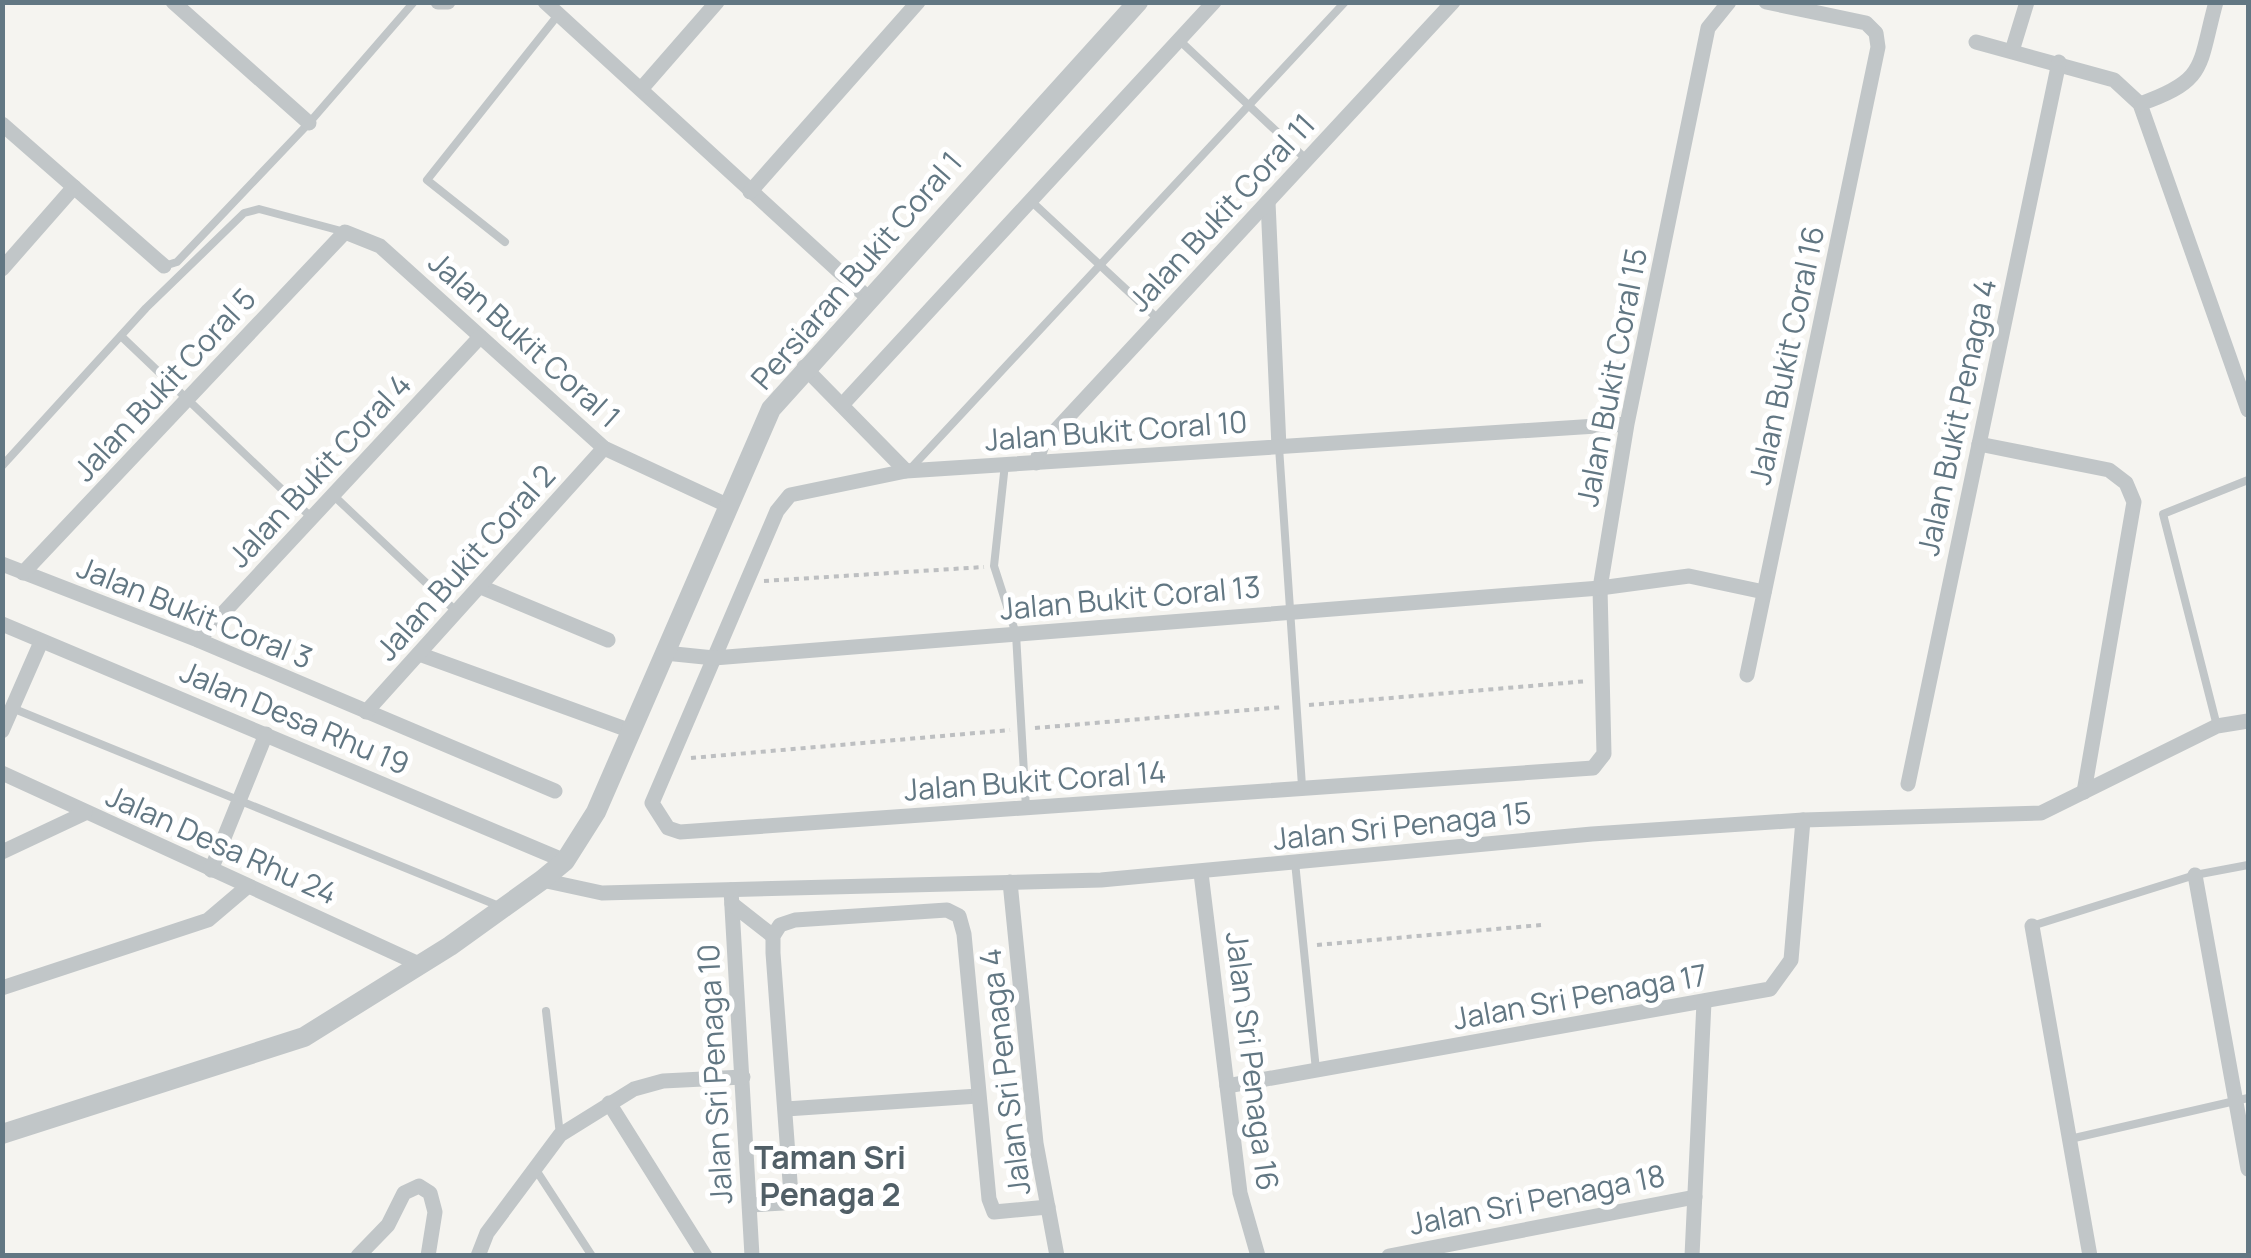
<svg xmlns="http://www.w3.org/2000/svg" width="2251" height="1258" font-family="Manrope,sans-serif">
<rect width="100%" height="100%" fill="#f5f4f0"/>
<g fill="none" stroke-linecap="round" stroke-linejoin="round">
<g stroke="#bdbfc1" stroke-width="4" stroke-dasharray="5 5" stroke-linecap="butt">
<polyline points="764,581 984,567"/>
<polyline points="1309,705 1588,681"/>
<polyline points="1035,728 1284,707"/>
<polyline points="691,758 1010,730"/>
<polyline points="1317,945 1541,925"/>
</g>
<g stroke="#c1c6c8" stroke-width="8">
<polyline points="1179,40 1307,160"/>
<polyline points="1031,201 1159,320"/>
<polyline points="505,242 427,180 558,15"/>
<polyline points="164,266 177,262 309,123 414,2"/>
<polyline points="121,336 313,519"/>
<polyline points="1279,447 1302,786"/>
<polyline points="1005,464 994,566 1016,634 1026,808"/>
<polyline points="2,466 146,308 244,213 259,209 345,232"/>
<polyline points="912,467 1345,2"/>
<polyline points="334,496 458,613"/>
<polyline points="12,708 499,906"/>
<polyline points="2217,726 2163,514 2248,480"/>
<polyline points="1295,862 1316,1070"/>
<polyline points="2032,926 2195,875 2248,865"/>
<polyline points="546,1011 560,1135"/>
<polyline points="2070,1139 2248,1098"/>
<polyline points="536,1170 592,1256"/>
</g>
<g stroke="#c1c6c8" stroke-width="15">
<polyline points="173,2 309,123"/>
<polyline points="438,2 448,2"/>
<polyline points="545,2 867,297"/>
<polyline points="1976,42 2114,80 2140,104 2248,410"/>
<polyline points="2012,51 2027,2"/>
<polyline points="642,88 717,2"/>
<path d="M2140 104C2208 80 2198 67 2216 2"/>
<polyline points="2,124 164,266"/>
<polyline points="750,192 918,2"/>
<polyline points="1268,202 1279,447"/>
<polyline points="2,269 74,187"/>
<polyline points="804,367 906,471"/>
<polyline points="842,405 1214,2"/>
<polyline points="1627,424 906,471 790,495 777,511 652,803 668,828 680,832 1593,768 1604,754 1600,588 1627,424 1708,28 1729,2"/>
<polyline points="1979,444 2109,470 2126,483 2134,502 2084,792"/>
<polyline points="1036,463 1042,445 1453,2"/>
<polyline points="2,564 198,640 555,791"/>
<polyline points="23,573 345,232 380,246 604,448 729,506"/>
<polyline points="481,587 608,640"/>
<polyline points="2,624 565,861"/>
<polyline points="198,640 480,337"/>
<polyline points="665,653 714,658 1600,588 1689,576 1764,592"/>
<polyline points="419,654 631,731"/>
<polyline points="1747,675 1878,47 1876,33 1866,23 1766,2"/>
<polyline points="366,712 604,448"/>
<polyline points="2,731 41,642"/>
<polyline points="2,773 419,964"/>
<polyline points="1908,784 2059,62"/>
<polyline points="2,852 85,813"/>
<polyline points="211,870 266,734"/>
<polyline points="1201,873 1240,1193 1258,1256"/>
<polyline points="2195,875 2248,1169"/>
<polyline points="542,880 602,893 1101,880 1592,834 1803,820 2041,813 2217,726 2248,721"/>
<polyline points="1010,882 1036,1143 1057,1256"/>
<polyline points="731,890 752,1256"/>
<polyline points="732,904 773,936"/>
<polyline points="2032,926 2090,1256"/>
<polyline points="2,988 208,920 248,886"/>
<polyline points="1227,1086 1770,989 1791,960 1803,820"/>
<polyline points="609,1103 705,1256"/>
<polyline points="786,1109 978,1096"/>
<polyline points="750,1205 783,1203 791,1195 773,953 773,936 780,925 795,920 947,910 959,916 964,934 989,1199 994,1212 1048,1207"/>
<polyline points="358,1256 388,1225 404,1193 419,1186 430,1193 435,1212 428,1256"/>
<polyline points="478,1256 487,1233 560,1135 634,1089 663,1081 743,1077"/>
<polyline points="1389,1256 1695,1197"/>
<polyline points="1692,1256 1704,1002"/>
</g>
<polyline stroke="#c1c6c8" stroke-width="20" points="2,1134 304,1037 450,946 542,880 565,861 596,812 771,409 1138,2"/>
</g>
<g text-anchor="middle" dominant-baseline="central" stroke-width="10" stroke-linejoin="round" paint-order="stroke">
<g font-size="30" fill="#627783" stroke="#fff">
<text transform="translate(1221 212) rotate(-47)">Jalan Bukit Coral 11</text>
<text transform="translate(856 270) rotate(-49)">Persiaran Bukit Coral 1</text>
<text transform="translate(525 339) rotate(42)">Jalan Bukit Coral 1</text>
<text transform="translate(1786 355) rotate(-78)">Jalan Bukit Coral 16</text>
<text transform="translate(1611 377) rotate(-79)">Jalan Bukit Coral 15</text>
<text transform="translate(164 384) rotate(-47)">Jalan Bukit Coral 5</text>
<text transform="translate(1956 417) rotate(-78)">Jalan Bukit Penaga 4</text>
<text transform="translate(1116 430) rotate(-4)">Jalan Bukit Coral 10</text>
<text transform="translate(319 470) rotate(-47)">Jalan Bukit Coral 4</text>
<text transform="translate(465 562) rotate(-48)">Jalan Bukit Coral 2</text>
<text transform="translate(1130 597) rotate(-5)">Jalan Bukit Coral 13</text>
<text transform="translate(195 612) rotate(22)">Jalan Bukit Coral 3</text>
<text transform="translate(295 717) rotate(23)">Jalan Desa Rhu 19</text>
<text transform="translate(1035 780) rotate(-4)">Jalan Bukit Coral 14</text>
<text transform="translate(1402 825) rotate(-6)">Jalan Sri Penaga 15</text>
<text transform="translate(222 844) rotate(24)">Jalan Desa Rhu 24</text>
<text transform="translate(1580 996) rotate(-10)">Jalan Sri Penaga 17</text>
<text transform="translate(1253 1061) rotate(83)">Jalan Sri Penaga 16</text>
<text transform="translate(1004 1072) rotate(-97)">Jalan Sri Penaga 4</text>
<text transform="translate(714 1074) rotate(-93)">Jalan Sri Penaga 10</text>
<text transform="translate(1537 1199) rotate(-11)">Jalan Sri Penaga 18</text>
</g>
<g font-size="32" font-weight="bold" fill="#515f67" stroke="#fff">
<text x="830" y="1157">Taman Sri<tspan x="830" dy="37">Penaga 2</tspan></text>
</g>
</g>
<rect width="2251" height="1258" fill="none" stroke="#627783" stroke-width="10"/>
</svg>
